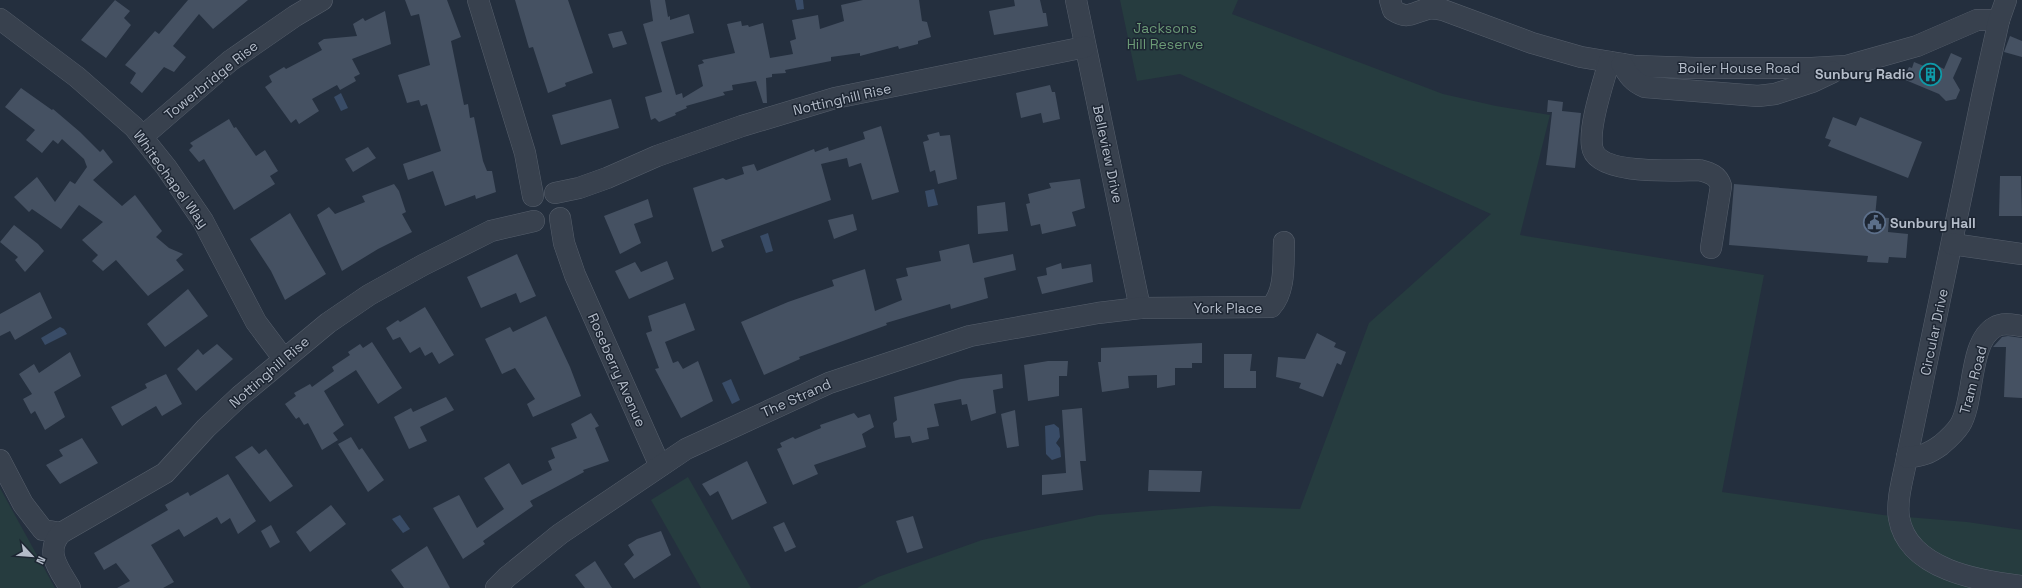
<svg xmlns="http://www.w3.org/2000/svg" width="2022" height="588" font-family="'Space Grotesk',sans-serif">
<rect width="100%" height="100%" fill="#242f3e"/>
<g fill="#263c3f">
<polygon points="1120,0 1238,0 1232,14 1443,94 1496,106 1550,115 1520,235 1764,275 1722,492 1883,515 1967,522 2022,530 2022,588 857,588 878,577 982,540 1098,515 1212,506 1300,509 1369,323 1491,214 1180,74 1137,81"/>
<polygon points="688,477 751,588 701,588 651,500"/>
<polygon points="0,488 55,588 0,588"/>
</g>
<g fill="#394c67">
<polygon points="795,0 803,0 804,9 797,10"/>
<polygon points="341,93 348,108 341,111 334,97"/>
<polygon points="934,189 938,205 928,207 925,191"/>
<polygon points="768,233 773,251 766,253 760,236"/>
<polygon points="60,327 64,329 67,334 45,345 41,338"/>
<polygon points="731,379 740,400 732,404 722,383"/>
<polygon points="1054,424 1059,428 1060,437 1056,443 1060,448 1061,457 1052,460 1046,454 1045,426"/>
<polygon points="400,515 410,529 403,533 392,519"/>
</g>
<g fill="#455162">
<polygon points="115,0 130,11 124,18 131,25 106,58 81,40"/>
<polygon points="188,0 248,0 213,29 199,14 173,46 186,57 174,72 164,67 142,93 130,83 136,73 125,65 155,31 159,34"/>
<polygon points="405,0 447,0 461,37 451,41 464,105 468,104 470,118 474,117 483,161 487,171 492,171 496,192 476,199 475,195 445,206 433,171 408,180 403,164 441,151 427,104 421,106 419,100 407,103 398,75 430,65 419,14 411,16"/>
<polygon points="515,0 568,0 593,73 565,83 566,86 548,93 533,47 529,48"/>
<polygon points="650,0 665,0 668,17 670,16 670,20 689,14 694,33 661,42 676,95 682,93 683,98 703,86 698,65 704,63 702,60 735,53 727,24 741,21 742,26 748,25 749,27 763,23 770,58 793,54 790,41 796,39 792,20 818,15 820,29 844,21 841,5 863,0 919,0 922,21 927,22 931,37 918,41 918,44 899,49 898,46 860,56 860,53 831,57 831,61 785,70 786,73 772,74 772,77 766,78 767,103 763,103 756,81 732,85 733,90 723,92 725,95 686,106 687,108 675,113 676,115 659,122 655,118 651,120 645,97 662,92 643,24 653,21"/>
<polygon points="1014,0 1040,0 1043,13 1046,13 1048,26 994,35 989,11 1015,6"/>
<polygon points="385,11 391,44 352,59 360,74 354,77 356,81 340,90 337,85 312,99 319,111 299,124 296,119 291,123 265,87 272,82 269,76 284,67 286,69 322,50 318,43 324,39 357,36 353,24 363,18 365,21"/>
<polygon points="622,31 627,44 613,48 608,34"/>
<polygon points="2010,36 2022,41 2022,57 2004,52"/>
<polygon points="1951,53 1962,58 1953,78 1960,90 1956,99 1946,101 1939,94 1903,79 1909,67 1912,68 1914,62 1931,69 1934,64 1944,69"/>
<polygon points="1050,85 1052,92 1055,92 1060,119 1043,123 1041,113 1021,118 1016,93"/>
<polygon points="21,88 52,110 53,109 80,132 100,152 103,149 113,162 93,180 122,206 135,195 162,231 156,237 169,248 183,254 176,260 184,270 148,296 116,260 103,271 92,261 98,255 82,240 103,222 79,205 61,229 32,209 29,212 14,197 37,177 55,202 70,181 75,184 87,167 84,159 62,139 58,144 53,140 42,153 26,140 35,130 5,107"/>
<polygon points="611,99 619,128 561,145 552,115"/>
<polygon points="1548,100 1563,102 1562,111 1581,113 1575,168 1546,165 1552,112 1547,112"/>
<polygon points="1833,117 1856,126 1860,117 1922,142 1908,178 1828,146 1831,140 1825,138"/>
<polygon points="229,119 234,128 236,127 256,156 265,150 278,171 270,176 275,184 234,210 204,159 199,162 189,150 193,146 190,143"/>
<polygon points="881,126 899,192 872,200 861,163 849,167 847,158 821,164 831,200 721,240 724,247 712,252 693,188 723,178 726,180 744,174 742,167 754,164 757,171 814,149 815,152 828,147 829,151 865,139 863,132"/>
<polygon points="939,132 940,136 950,135 957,179 938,184 935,170 930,172 923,142 929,140 927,135"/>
<polygon points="368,147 376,158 353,172 345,159"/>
<polygon points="2000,176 2021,176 2022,216 1999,216"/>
<polygon points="1080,179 1085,208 1072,212 1076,226 1042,234 1040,224 1031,226 1026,204 1030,203 1028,194 1051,188 1049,183"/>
<polygon points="394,184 399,191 406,212 402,214 412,232 378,249 342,271 317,215 329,207 335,214 365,202 362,196"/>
<polygon points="1734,184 1877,196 1875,217 1889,218 1888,232 1908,234 1906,258 1889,257 1888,263 1867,262 1868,256 1729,245"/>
<polygon points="648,199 653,217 634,224 641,243 620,254 604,216"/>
<polygon points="1005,202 1008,231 978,234 977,206"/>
<polygon points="290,213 326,274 285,300 271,271 250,239"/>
<polygon points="853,214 857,230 834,239 828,220"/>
<polygon points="14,225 38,244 44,251 25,272 15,260 18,257 0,242"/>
<polygon points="969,244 973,263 1013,254 1016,270 984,278 988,298 951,309 950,304 886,323 887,325 799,357 800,359 764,375 741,322 788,302 834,286 832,280 865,269 875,311 902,300 896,279 908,276 906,268 941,261 939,251"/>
<polygon points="517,254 536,296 520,303 516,293 481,308 467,277"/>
<polygon points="667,261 674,279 629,299 615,271 635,262 641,272"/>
<polygon points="1061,263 1062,269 1091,264 1093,282 1042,294 1037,277 1047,275 1046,268"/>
<polygon points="188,289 208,316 165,347 147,324"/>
<polygon points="40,292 52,318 15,340 10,331 0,336 0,314"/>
<polygon points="685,303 695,330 665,342 673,363 678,361 683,369 698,361 713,401 681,418 655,369 659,368 646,333 652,331 648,316"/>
<polygon points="425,307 454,355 439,364 432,352 425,356 420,347 410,353 400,337 393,340 386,328 398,320 400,322"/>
<polygon points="546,316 570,367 581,396 533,417 527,404 535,399 515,368 502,374 485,339 510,327 513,332"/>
<polygon points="1317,333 1336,343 1334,347 1346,352 1341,365 1337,363 1323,397 1299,388 1301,383 1276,377 1278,357 1305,359"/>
<polygon points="2008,336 2022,338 2022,398 2004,397 2006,347 1993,347 2002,337"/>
<polygon points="372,342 402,388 378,404 356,370 324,391 344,425 333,433 338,440 322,450 308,423 304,425 299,417 296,419 285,404 296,396 294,393 310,384 312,387 334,371 332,367 350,355 348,352 360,344 363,348"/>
<polygon points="1202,343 1202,363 1192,363 1192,368 1175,368 1175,385 1157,388 1157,375 1128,376 1129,388 1102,392 1098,362 1101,362 1101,348"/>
<polygon points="217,344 233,359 196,391 177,369 198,349 203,355"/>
<polygon points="70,352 81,376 54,392 65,417 45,430 35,411 31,414 23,399 32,394 19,374 34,364 39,373"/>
<polygon points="1224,354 1252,354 1250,371 1256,371 1256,388 1224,388"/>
<polygon points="1048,361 1068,361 1067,376 1059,376 1059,396 1028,401 1024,365"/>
<polygon points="166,374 182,404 162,416 156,406 122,426 111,407 147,388 145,384"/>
<polygon points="1002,374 1003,388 993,390 996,413 971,421 967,404 962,405 961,399 934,404 939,426 927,428 929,439 912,443 910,436 895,438 893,423 897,420 894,397 961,379"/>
<polygon points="446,397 454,410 420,427 427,441 409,449 394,417 411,408 413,412"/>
<polygon points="1082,408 1086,461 1080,461 1083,490 1042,495 1042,475 1066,473 1062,410"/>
<polygon points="1015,410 1019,446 1007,448 1001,414"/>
<polygon points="591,413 599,426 595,428 609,461 583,470 584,472 530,501 533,506 483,541 485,544 463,559 433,508 459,495 477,528 504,509 484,478 509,463 522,485 552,470 548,461 555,458 551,448 577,438 571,424"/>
<polygon points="854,413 858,418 870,414 874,427 862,434 866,447 814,465 818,474 793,485 777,449 782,447 780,443 793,437 795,439 821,428 820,425"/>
<polygon points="351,437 359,450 362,448 384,480 368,492 338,444"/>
<polygon points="82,438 98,463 60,484 46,465 63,456 59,450"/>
<polygon points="252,446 259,454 266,449 293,486 270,502 235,457"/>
<polygon points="747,461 767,503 732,520 718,491 710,496 702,484"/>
<polygon points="1149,470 1202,471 1200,492 1148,491"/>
<polygon points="228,474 256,521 238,534 230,518 221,524 217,517 184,537 179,529 151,545 174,582 163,588 117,588 130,581 116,563 104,570 94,553 168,510 165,505 188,492 190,496"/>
<polygon points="331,505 346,524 310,552 296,532"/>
<polygon points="913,516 923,548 907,553 896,521"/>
<polygon points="784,522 796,547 785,552 773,527"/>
<polygon points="271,525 280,542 270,548 261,531"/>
<polygon points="661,531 671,555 634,579 624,564 634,555 628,545 637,539"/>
<polygon points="427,546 450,588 404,588 391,570"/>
<polygon points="595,561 612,588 585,588 575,575"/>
</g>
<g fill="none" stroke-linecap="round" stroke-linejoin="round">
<defs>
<g id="minor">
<polyline points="478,0 525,153 533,196"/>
<polyline points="1076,0 1140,308"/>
<path d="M1390 0 1393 10C1408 20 1412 13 1427 9 1432 8 1438 9 1443 10L1532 43 1581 57 1635 66 1696 68H1812L1846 66 1917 46 1977 20H1999"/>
<path d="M2006 0 1999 20 1983 92 1907 457C1904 475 1896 499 1899 518 1908 570 1980 581 2022 586"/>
<polyline points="0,19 77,77 134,127 166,167 203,221 256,322 283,358"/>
<path d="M1609 62C1603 84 1589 124 1592 146 1595 176 1677 170 1699 170 1710 173 1718 175 1721 186L1711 248"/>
<path d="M1622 64C1628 75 1633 82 1645 87L1758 96 1775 94 1812 82 1833 72"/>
<polyline points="142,137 230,61 295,16 322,0"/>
<polyline points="555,193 579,188 607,178 657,156 742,126 835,98 1085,47"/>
<polyline points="560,218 564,243 575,275 660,466"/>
<polyline points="1952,244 2022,254"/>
<path d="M1907 457C1921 457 1930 453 1941 445 1948 439 1955 433 1960 425 1975 401 1968 342 1995 327 2003 322 2014 325 2022 326"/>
<polyline points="0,460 23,504 43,530 61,533"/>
<path d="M70 588C59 569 44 552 61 533L165 473 206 428 240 396 328 323 369 295 423 265 491 231 534 221"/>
<path d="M496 588 507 577 560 534 686 449 829 383 970 336 1098 313 1140 308 1271 307C1286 291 1283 263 1284 242"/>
</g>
</defs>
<use href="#minor" stroke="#565f6c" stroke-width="22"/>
<use href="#minor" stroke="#38414e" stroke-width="21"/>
</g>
<defs>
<symbol id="building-ring" viewBox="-11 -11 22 22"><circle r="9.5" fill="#1d2633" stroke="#0f9aa8" stroke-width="1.5"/><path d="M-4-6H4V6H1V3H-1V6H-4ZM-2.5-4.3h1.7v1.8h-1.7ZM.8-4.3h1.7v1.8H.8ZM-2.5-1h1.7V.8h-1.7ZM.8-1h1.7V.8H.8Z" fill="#0f9aa8"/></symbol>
<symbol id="civic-ring" viewBox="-11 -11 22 22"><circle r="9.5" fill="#1d2633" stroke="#5c6f8a" stroke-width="1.5"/><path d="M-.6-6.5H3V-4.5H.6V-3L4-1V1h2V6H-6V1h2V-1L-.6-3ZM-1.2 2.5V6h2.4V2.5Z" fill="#5c6f8a"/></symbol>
</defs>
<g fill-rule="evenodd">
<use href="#building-ring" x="1918" y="62" width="25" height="25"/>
<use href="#civic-ring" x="1862" y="210" width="25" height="25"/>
</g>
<g text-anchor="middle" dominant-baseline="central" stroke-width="3" stroke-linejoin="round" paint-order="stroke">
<g font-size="14" fill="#6b9a76" stroke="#1d2633">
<text x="1165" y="28">Jacksons<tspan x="1165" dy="16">Hill Reserve</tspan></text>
</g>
<g font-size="14" fill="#b4bcc9" stroke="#1d2633">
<text x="1739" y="68">Boiler House Road</text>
<text transform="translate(211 80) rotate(-39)">Towerbridge Rise</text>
<text transform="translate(842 99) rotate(-13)">Nottinghill Rise</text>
<text transform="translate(1108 154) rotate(78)">Belleview Drive</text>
<text transform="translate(171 179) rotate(54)">Whitechapel Way</text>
<text x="1228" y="308">York Place</text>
<text transform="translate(1934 332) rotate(-78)">Circular Drive</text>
<text transform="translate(617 370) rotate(66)">Roseberry Avenue</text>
<text transform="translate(269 372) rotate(-41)">Nottinghill Rise</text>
<text transform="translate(1973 380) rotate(-75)">Tram Road</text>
<text transform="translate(796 398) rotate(-24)">The Strand</text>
</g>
<g font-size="14" font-weight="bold" fill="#b4bcc9" stroke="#1d2633" text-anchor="end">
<text x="1914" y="74">Sunbury Radio</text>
<text x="1890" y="223" text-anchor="start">Sunbury Hall</text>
</g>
</g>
<g transform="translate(32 556) rotate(116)" stroke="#1d2633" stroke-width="3" paint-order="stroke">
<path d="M0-3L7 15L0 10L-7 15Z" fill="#b4bcc9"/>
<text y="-6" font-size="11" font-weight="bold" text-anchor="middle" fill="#b4bcc9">N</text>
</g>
</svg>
